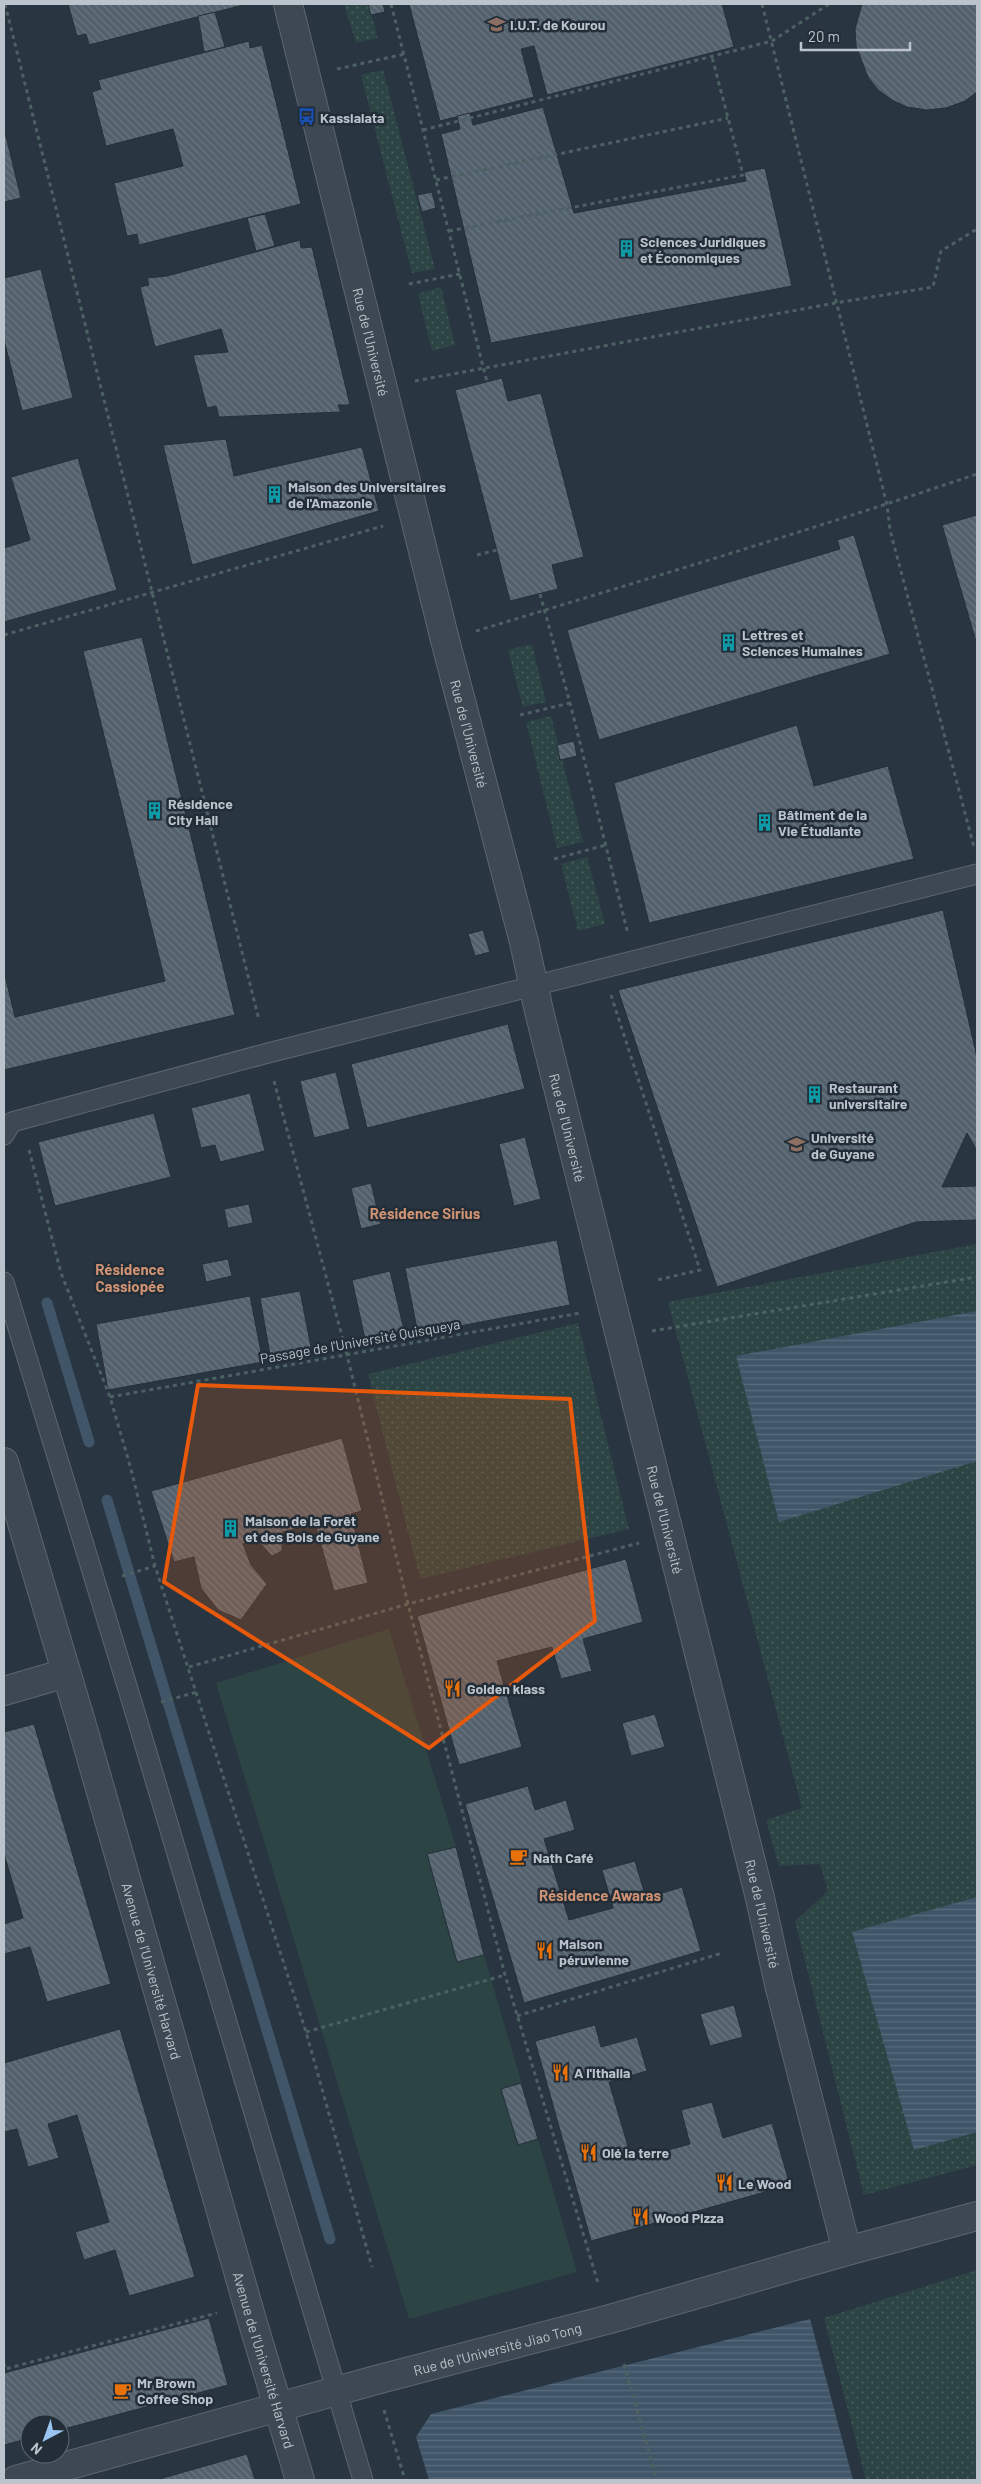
<svg xmlns="http://www.w3.org/2000/svg" width="981" height="2484" font-family="Barlow,sans-serif">
<defs>
<pattern id="grass-dots" width="8" height="8" patternUnits="userSpaceOnUse" patternTransform="scale(1.25)"><rect width="8" height="8" fill="#2c4444"/><path d="M2 2h.1M6 6h.1" fill="none" stroke="#495d5e" stroke-width="1.8" stroke-linecap="round"/></pattern>
<pattern id="water-rules" width="6" height="5" patternUnits="userSpaceOnUse" patternTransform="scale(1.25)"><rect width="6" height="5" fill="#415569"/><path d="M0 2.5h6" fill="none" stroke="#5a6c7d"/></pattern>
<pattern id="building-back-hatch" width="6" height="6" patternUnits="userSpaceOnUse" patternTransform="scale(1.25)"><rect width="6" height="6" fill="#53616d"/><path d="M-1 5l2 2M0 0l6 6M5-1l2 2" fill="none" stroke="#6a7681"/></pattern>
</defs>
<rect width="100%" height="100%" fill="#293642"/>
<g fill="url(#grass-dots)">
<polygon points="344,4 368,4 378,38 356,43"/>
<polygon points="383,70 435,269 412,273 361,75"/>
<polygon points="441,287 455,345 432,351 418,294"/>
<polygon points="532,644 546,702 523,707 508,650"/>
<polygon points="551,716 583,842 557,848 526,722"/>
<polygon points="587,857 605,924 578,931 561,864"/>
<polygon points="977,1244 977,2165 864,2195 795,1921 828,1891 820,1864 779,1866 766,1820 802,1808 668,1302"/>
<polygon points="578,1323 629,1529 420,1579 368,1374"/>
<polygon points="977,2270 977,2480 866,2480 824,2318"/>
</g>
<polygon fill="#2c4444" points="389,1629 456,1847 484,1955 577,2272 409,2319 216,1683"/>
<g fill="url(#water-rules)">
<polygon points="977,1311 977,1461 779,1522 736,1356"/>
<polygon points="977,1897 977,2132 914,2150 852,1932"/>
<polygon points="810,2319 853,2480 429,2480 416,2437 431,2414"/>
</g>
<g fill="none" stroke-linecap="round" stroke-linejoin="round">
<g stroke="#415569" stroke-width="11">
<polyline points="47,1303 89,1442"/>
<polyline points="107,1500 330,2239"/>
</g>
</g>
<g fill="url(#building-back-hatch)" stroke="#242f39">
<polygon points="68,4 247,4 89,45 86,34 77,36"/>
<polygon points="368,4 383,4 385,12 371,15"/>
<polygon points="409,4 722,4 734,47 547,95 534,46 521,49 534,97 440,121"/>
<polygon points="862,4 977,4 977,92 965,101 946,108 927,110 907,107 892,100 878,90 868,77 856,46 855,29"/>
<polygon points="215,12 225,47 204,52 198,16"/>
<polygon points="249,41 250,48 262,45 301,204 139,245 137,234 127,236 114,183 183,166 173,129 106,146 92,92 101,89 98,80"/>
<polygon points="543,107 574,213 746,181 744,172 765,168 792,286 491,343 441,134 460,129 457,116 470,113 473,125"/>
<polygon points="4,128 21,198 4,202"/>
<polygon points="432,192 436,208 422,212 417,195"/>
<polygon points="265,214 275,246 256,251 247,218"/>
<polygon points="300,240 301,248 312,247 350,405 338,405 341,412 219,417 216,406 207,408 193,355 228,352 221,329 155,347 140,287 149,285 147,278 167,276"/>
<polygon points="41,269 73,398 22,411 4,340 4,278"/>
<polygon points="502,378 508,401 541,393 584,557 552,565 558,589 510,601 455,390"/>
<polygon points="226,439 234,476 362,447 379,511 192,565 163,445"/>
<polygon points="78,458 117,590 4,622 4,548 30,540 11,477"/>
<polygon points="977,515 977,645 942,525"/>
<polygon points="854,535 890,654 599,740 567,630 840,549 837,540"/>
<polygon points="142,637 235,1015 4,1070 4,971 15,1017 165,981 83,651"/>
<polygon points="797,725 814,786 888,766 914,859 649,923 614,783"/>
<polygon points="574,741 577,756 560,760 557,745"/>
<polygon points="943,910 977,1057 977,1151 967,1133 942,1187 977,1186 977,1220 916,1222 717,1287 618,990"/>
<polygon points="483,930 490,952 475,956 468,934"/>
<polygon points="508,1024 525,1089 367,1128 351,1064"/>
<polygon points="336,1072 350,1129 314,1138 300,1081"/>
<polygon points="250,1093 265,1151 220,1162 215,1145 201,1148 191,1108"/>
<polygon points="154,1113 171,1177 55,1206 38,1142"/>
<polygon points="525,1137 541,1199 514,1206 499,1144"/>
<polygon points="371,1183 381,1224 361,1229 351,1188"/>
<polygon points="249,1204 253,1223 228,1228 224,1209"/>
<polygon points="557,1240 570,1305 418,1334 405,1268"/>
<polygon points="228,1259 232,1276 206,1282 202,1264"/>
<polygon points="390,1271 404,1330 365,1339 352,1280"/>
<polygon points="300,1291 311,1347 270,1355 260,1298"/>
<polygon points="250,1296 263,1362 108,1390 96,1324"/>
<polygon points="342,1438 362,1511 351,1514 368,1583 334,1591 315,1524 283,1532 282,1551 272,1556 258,1541 243,1544 251,1565 267,1584 241,1620 218,1610 201,1588 194,1557 174,1562 151,1491"/>
<polygon points="626,1559 643,1622 583,1639 592,1671 561,1679 552,1647 497,1661 522,1747 459,1765 417,1616"/>
<polygon points="655,1714 665,1747 631,1756 622,1723"/>
<polygon points="34,1724 111,1984 47,2002 30,1947 4,1954 4,1924 23,1918 4,1854 4,1732"/>
<polygon points="528,1786 535,1810 566,1800 575,1830 544,1839 569,1920 613,1908 602,1870 635,1861 646,1898 682,1887 701,1951 524,2003 465,1804"/>
<polygon points="456,1847 484,1955 457,1962 427,1854"/>
<polygon points="734,2005 743,2037 710,2046 700,2014"/>
<polygon points="595,2025 601,2047 637,2037 647,2071 609,2082 632,2160 690,2144 681,2110 712,2102 723,2138 772,2123 790,2185 591,2241 535,2041"/>
<polygon points="120,2029 195,2277 129,2296 115,2250 84,2260 75,2232 109,2222 77,2115 48,2124 59,2158 28,2167 17,2129 4,2132 4,2063"/>
<polygon points="521,2083 538,2139 518,2145 501,2089"/>
<polygon points="209,2318 228,2385 60,2430 60,2424 30,2424 30,2438 4,2445 4,2373"/>
<polygon points="247,2454 255,2480 156,2480"/>
</g>
<g fill="none" stroke-linecap="round" stroke-linejoin="round">
<defs>
<g id="lane">
<polyline points="4,1135 12,1122 268,1053 977,874"/>
<polyline points="4,1282 134,1709 363,2480"/>
</g>
<g id="street">
<path id="s1" d="M288 4 445 640 524 942 539 1011 760 1898 779 1984 847 2251"/>
<path id="s2" d="M4 1462 81 1722 252 2320 300 2480"/>
<polyline points="4,1691 66,1673"/>
<path id="s3" d="M16 2480 376 2380 610 2319 847 2251 977 2216"/>
</g>
</defs>
<use href="#lane" stroke="#5c666f" stroke-width="21"/>
<use href="#street" stroke="#5c666f" stroke-width="30"/>
<g stroke="#4c6161" stroke-width="3" stroke-dasharray="4 4" stroke-linecap="butt">
<polyline points="5,4 259,1020"/>
<polyline points="391,4 487,382"/>
<polyline points="762,4 887,505 890,530 974,847"/>
<polyline points="337,69 405,54"/>
<polyline points="423,130 772,41 829,4"/>
<polyline points="436,180 728,118"/>
<polyline points="449,231 743,175 712,57"/>
<polyline points="409,284 460,274"/>
<polyline points="415,381 835,303 933,287 941,251 977,229"/>
<polyline points="477,555 497,550"/>
<polyline points="540,594 570,703 628,934"/>
<path d="M476 631C644 580 811 530 977 474"/>
<polyline points="4,635 383,526"/>
<polyline points="520,715 570,703"/>
<polyline points="554,859 606,845"/>
<polyline points="611,995 700,1270 657,1280"/>
<polyline points="274,1081 347,1355 408,1604 505,1975 598,2283"/>
<polyline points="29,1150 61,1273 110,1397 131,1469 155,1566 306,2032 372,2267"/>
<polyline points="652,1331 977,1277"/>
<polyline points="110,1397 580,1313"/>
<polyline points="122,1576 155,1566"/>
<polyline points="189,1667 408,1604 639,1543"/>
<polyline points="161,1702 197,1692"/>
<polyline points="517,2016 722,1953"/>
<polyline points="306,2032 505,1975"/>
<polyline points="4,2363 5,2369 217,2313"/>
<polyline points="624,2364 657,2480"/>
<polyline points="384,2410 405,2480"/>
</g>
<use href="#lane" stroke="#3e4852" stroke-width="19"/>
<use href="#street" stroke="#3e4852" stroke-width="28"/>
</g>
<path fill="#e8590c" fill-opacity="0.2" stroke="#e8590c" stroke-width="4" stroke-linejoin="round" d="M198 1385 570 1399 595 1621 429 1748 164 1582Z"/>
<defs>
<symbol id="university-bare" viewBox="-9 -9 18 18"><path d="M0-5L7-2L0 1L-7-2ZM-4 1L0 2.5L4 1V4Q0 6-4 4Z" fill="#8d6e63" stroke="#222d37" stroke-width="2.5" paint-order="stroke"/></symbol>
<symbol id="bus-bare" viewBox="-9 -9 18 18"><path d="M-5-6H5V4H4V6H2V4H-2V6H-4V4H-5ZM-3.5-4V0h7V-4ZM-3.5 1.2v1.5H-2V1.2ZM2 1.2v1.5H3.5V1.2Z" fill="#1a4fb4" stroke="#222d37" stroke-width="2.5" paint-order="stroke"/></symbol>
<symbol id="building-bare" viewBox="-9 -9 18 18"><path d="M-4-6H4V6H1V3H-1V6H-4ZM-2.5-4.3h1.7v1.8h-1.7ZM.8-4.3h1.7v1.8H.8ZM-2.5-1h1.7V.8h-1.7ZM.8-1h1.7V.8H.8Z" fill="#0f9aa8" stroke="#222d37" stroke-width="2.5" paint-order="stroke"/></symbol>
<symbol id="restaurant-bare" viewBox="-9 -9 18 18"><path d="M-5-6h1v4h1v-4h1v4h1v-4h1v5L-1.5 .5V6h-2V.5L-5-1ZM5-6V6H3V1.5H1.5Q1.5-4 5-6Z" fill="#e8710a" stroke="#222d37" stroke-width="2.5" paint-order="stroke"/></symbol>
<symbol id="cafe-bare" viewBox="-9 -9 18 18"><path d="M-5.5-4.5H6V0H3Q3 3.5 0 3.5H-2.5Q-5.5 3.5-5.5 0ZM3-3.2v2h1.7v-2ZM-6 4.5H4V6H-6Z" fill="#e8710a" stroke="#222d37" stroke-width="2.5" paint-order="stroke"/></symbol>
</defs>
<g fill-rule="evenodd">
<use href="#university-bare" x="484" y="12" width="25" height="25"/>
<use href="#bus-bare" x="294" y="104" width="25" height="25"/>
<use href="#building-bare" x="614" y="236" width="25" height="25"/>
<use href="#building-bare" x="262" y="482" width="25" height="25"/>
<use href="#building-bare" x="716" y="630" width="25" height="25"/>
<use href="#building-bare" x="142" y="798" width="25" height="25"/>
<use href="#building-bare" x="752" y="810" width="25" height="25"/>
<use href="#building-bare" x="802" y="1082" width="25" height="25"/>
<use href="#university-bare" x="784" y="1132" width="25" height="25"/>
<use href="#building-bare" x="218" y="1516" width="25" height="25"/>
<use href="#restaurant-bare" x="440" y="1676" width="25" height="25"/>
<use href="#cafe-bare" x="506" y="1844" width="25" height="25"/>
<use href="#restaurant-bare" x="532" y="1938" width="25" height="25"/>
<use href="#restaurant-bare" x="548" y="2060" width="25" height="25"/>
<use href="#restaurant-bare" x="576" y="2140" width="25" height="25"/>
<use href="#restaurant-bare" x="712" y="2170" width="25" height="25"/>
<use href="#restaurant-bare" x="628" y="2204" width="25" height="25"/>
<use href="#cafe-bare" x="110" y="2378" width="25" height="25"/>
</g>
<g text-anchor="middle" dominant-baseline="central" stroke-width="5" stroke-linejoin="round" paint-order="stroke">
<g font-size="14" font-weight="bold" fill="#bbc3cc" stroke="#222d37" text-anchor="start">
<text x="510" y="24">I.U.T. de Kourou</text>
<text x="320" y="117">Kassialata</text>
<text x="640" y="241">Sciences Juridiques<tspan x="640" dy="16">et Économiques</tspan></text>
<text x="288" y="486">Maison des Universitaires<tspan x="288" dy="16">de l'Amazonie</tspan></text>
<text x="742" y="634">Lettres et<tspan x="742" dy="16">Sciences Humaines</tspan></text>
<text x="168" y="803">Résidence<tspan x="168" dy="16">City Hall</tspan></text>
<text x="778" y="814">Bâtiment de la<tspan x="778" dy="16">Vie Étudiante</tspan></text>
<text x="829" y="1087">Restaurant<tspan x="829" dy="16">universitaire</tspan></text>
<text x="811" y="1137">Université<tspan x="811" dy="16">de Guyane</tspan></text>
<text x="245" y="1520">Maison de la Forêt<tspan x="245" dy="16">et des Bois de Guyane</tspan></text>
<text x="467" y="1688">Golden klass</text>
<text x="533" y="1857">Nath Café</text>
<text x="559" y="1943">Maison<tspan x="559" dy="16">péruvienne</tspan></text>
<text x="574" y="2072">A l'Ithalia</text>
<text x="602" y="2152">Olé la terre</text>
<text x="738" y="2183">Le Wood</text>
<text x="654" y="2217">Wood Pizza</text>
<text x="137" y="2382">Mr Brown<tspan x="137" dy="16">Coffee Shop</tspan></text>
</g>
<g font-size="14" fill="#bbc3cc" stroke="#222d37">
<text stroke="none"><textPath href="#s1" startOffset="348">Rue de l'Université</textPath></text>
<text stroke="none"><textPath href="#s1" startOffset="752">Rue de l'Université</textPath></text>
<text stroke="none"><textPath href="#s1" startOffset="1158">Rue de l'Université</textPath></text>
<text transform="translate(360 1341) rotate(-10)">Passage de l'Université Quisqueya</text>
<text stroke="none"><textPath href="#s1" startOffset="1562">Rue de l'Université</textPath></text>
<text stroke="none"><textPath href="#s1" startOffset="1968">Rue de l'Université</textPath></text>
<text stroke="none"><textPath href="#s2" startOffset="530">Avenue de l'Université Harvard</textPath></text>
<text stroke="none"><textPath href="#s3" startOffset="499">Rue de l'Université Jiao Tong</textPath></text>
<text stroke="none"><textPath href="#s2" startOffset="935">Avenue de l'Université Harvard</textPath></text>
</g>
<g font-size="15" font-weight="bold" fill="#cf9272" stroke="#222d37">
<text x="425" y="1213">Résidence Sirius</text>
<text x="130" y="1269">Résidence<tspan x="130" dy="17">Cassiopée</tspan></text>
<text x="600" y="1895">Résidence Awaras</text>
</g>
</g>
<rect width="981" height="2484" fill="none" stroke="#bbc3cc" stroke-width="10"/>
<g transform="translate(45 2439) rotate(221)"><circle r="24" fill="#222d37" stroke="#5f6973"/>
<path d="M0-4L9 19L0 12L-9 19Z" fill="#9ac4f1"/>
<text y="-8" font-size="14" font-weight="bold" text-anchor="middle" fill="#bbc3cc">N</text>
</g>
<path d="M801 42v8h109v-8" fill="none" stroke="#bbc3cc" stroke-width="2.5"/>
<text x="808" y="42" font-size="15" fill="#bbc3cc" stroke="#222d37" stroke-width="4" paint-order="stroke">20 m</text>
</svg>
